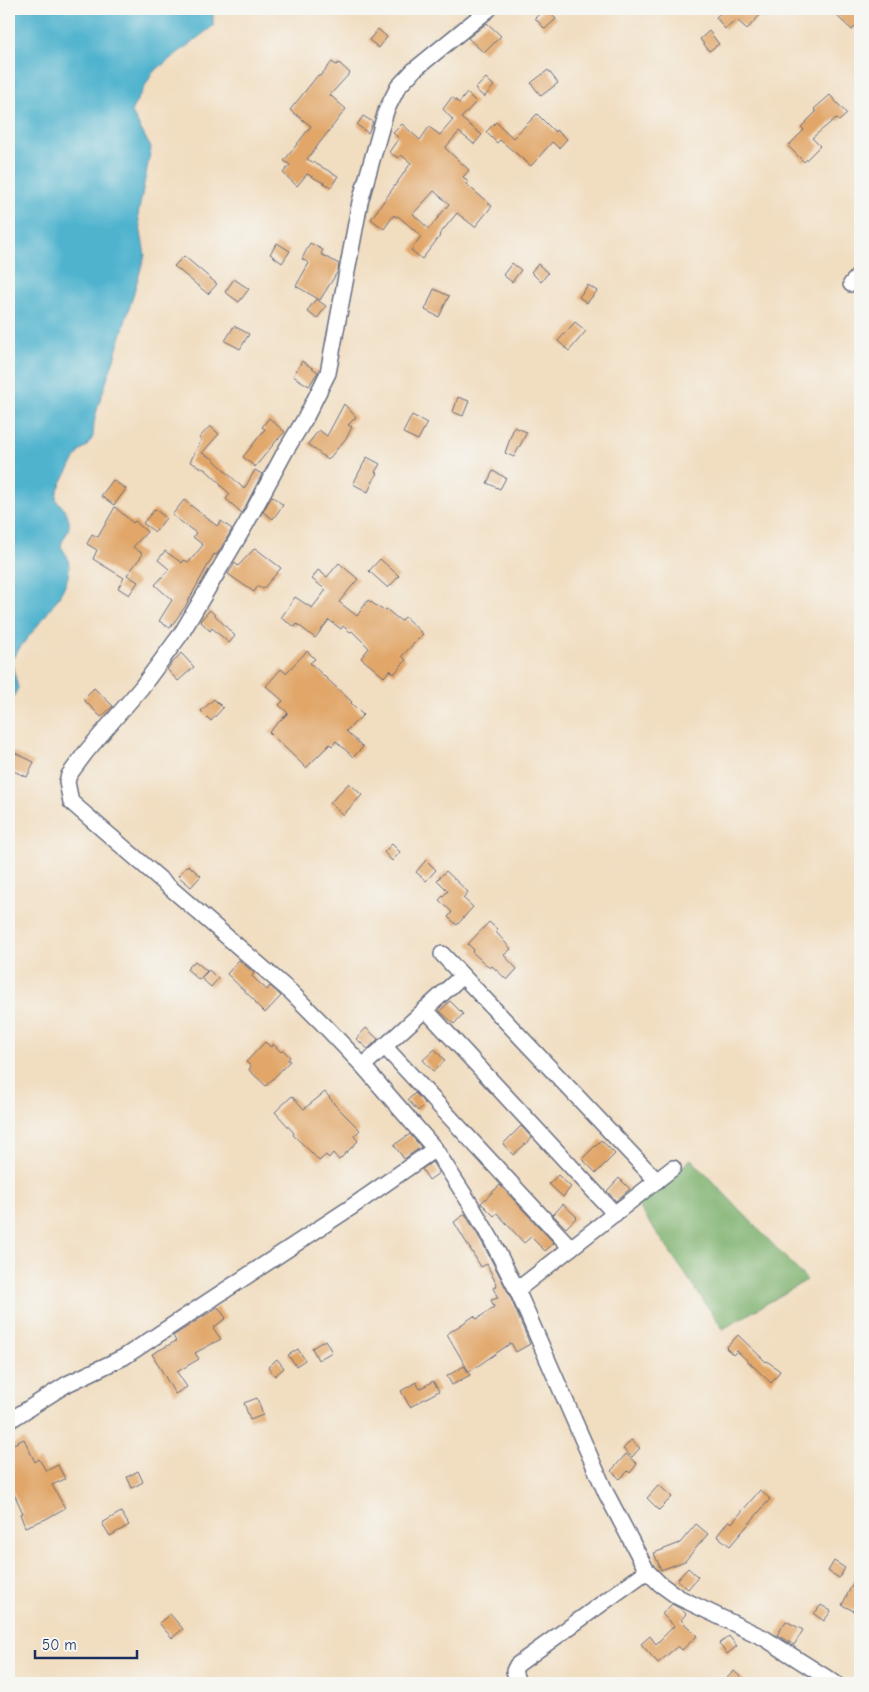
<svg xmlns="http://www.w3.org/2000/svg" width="869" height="1692" font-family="'Comic Neue',sans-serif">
<rect width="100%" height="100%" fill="#f6f6f2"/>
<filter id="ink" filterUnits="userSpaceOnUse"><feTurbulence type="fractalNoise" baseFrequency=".02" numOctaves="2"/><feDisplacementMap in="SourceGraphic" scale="10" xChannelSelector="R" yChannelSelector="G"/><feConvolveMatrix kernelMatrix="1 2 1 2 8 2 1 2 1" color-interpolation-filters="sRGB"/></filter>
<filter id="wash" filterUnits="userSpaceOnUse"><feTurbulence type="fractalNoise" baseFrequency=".0096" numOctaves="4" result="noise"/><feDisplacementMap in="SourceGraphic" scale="20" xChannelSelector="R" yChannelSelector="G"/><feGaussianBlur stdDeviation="1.12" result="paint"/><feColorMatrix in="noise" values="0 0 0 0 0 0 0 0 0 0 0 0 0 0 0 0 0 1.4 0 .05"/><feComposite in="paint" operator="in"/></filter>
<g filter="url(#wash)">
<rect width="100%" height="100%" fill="#f1ddc0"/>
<polygon fill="#7bb06c" stroke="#4b7065" points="691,1159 807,1280 723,1329 637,1204"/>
<path fill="#4fb3ce" stroke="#357196" d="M9 9H213V26L153 72 131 111 151 148 138 215 145 255 114 359 98 406 94 422 93 437 87 446 80 451 63 479 57 492 56 500C65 509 72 518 68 530 66 536 62 540 61 546 65 553 69 558 69 567 71 594 25 636 11 661L18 688 9 705Z"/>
<g id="blocks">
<g fill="#e1a668" fill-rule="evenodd">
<polygon points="545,9 547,9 556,19 545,29 535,18"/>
<polygon points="725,9 754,9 760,15 747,29 737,20 725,29 716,17"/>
<polygon points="843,9 855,9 860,14 860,21 852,30 837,16"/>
<polygon points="487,23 501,36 484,53 468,38"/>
<polygon points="378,29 387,37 379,48 369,40"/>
<polygon points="709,31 719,44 709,51 700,39"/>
<polygon points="332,62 336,65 339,63 350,73 330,95 346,109 307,159 338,176 331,187 307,174 297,186 283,173 290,165 284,161 311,126 290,110 318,75 320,76"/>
<polygon points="548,70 558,83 541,96 531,83"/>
<polygon points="486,78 494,86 484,97 475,89"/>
<path d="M467 93 476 102 461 118 482 135 474 144 459 132 445 148 469 170 463 177 468 182 466 184 492 206 475 227 457 213 439 235 440 236 422 259 411 250 421 236 398 216 396 217 394 215 384 229 371 219 411 163 401 155 398 158 389 152 399 138 393 133 402 124 420 140 429 127 440 135 453 120 443 109 452 97 459 103ZM434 191 449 204 429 229 413 214Z"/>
<polygon points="830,95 847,114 839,121 836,118 812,138 820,146 804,162 788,146 804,130 801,127 816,112 814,109"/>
<polygon points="537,114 555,132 556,130 567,139 559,148 552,142 531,166 500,140 497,143 486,132 496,122 513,138"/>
<polygon points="363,116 373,122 368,133 357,125"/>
<polygon points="277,243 290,251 282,263 270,254"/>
<polygon points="310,243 323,250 321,254 339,264 338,271 320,300 296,286 309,263 302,259"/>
<polygon points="184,256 217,284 208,294 174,266"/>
<polygon points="512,263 521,270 512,282 503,275"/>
<polygon points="538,264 548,273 541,282 531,272"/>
<polygon points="234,279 249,289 239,302 225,292"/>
<polygon points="588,285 597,291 587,303 579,297"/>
<polygon points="434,289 449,296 439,317 425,310"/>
<polygon points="316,299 326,306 317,319 307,311"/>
<polygon points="575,322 586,331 569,351 558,341"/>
<polygon points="234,326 249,334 240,349 225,341"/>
<polygon points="302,361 318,372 309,386 293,376"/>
<polygon points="458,397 469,401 463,416 453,412"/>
<polygon points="344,404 356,417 348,425 352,427 347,437 328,460 308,444 319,430 327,436"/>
<polygon points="412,415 427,423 418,440 403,433"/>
<polygon points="269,418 285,432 277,440 255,467 243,457 265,429 262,427"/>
<polygon points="210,426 219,434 202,453 212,458 244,489 255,470 262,474 242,513 226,499 230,494 220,485 221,484 206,470 190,462 201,440 199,438"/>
<polygon points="514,427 527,432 514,457 505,453"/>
<polygon points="367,457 380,464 375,472 377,473 368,492 353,484"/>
<polygon points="493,471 506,478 500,489 487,483"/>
<polygon points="113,480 126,489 114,505 101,496"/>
<polygon points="272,496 283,505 273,519 263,512"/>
<polygon points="184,500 217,526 221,521 232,529 218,553 216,555 214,554 185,607 170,628 159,621 172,600 155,585 169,569 158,560 165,551 182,563 184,560 189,562 203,545 193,537 196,533 172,515"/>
<polygon points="115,507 133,523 135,521 147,532 133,547 143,554 127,575 138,582 129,595 118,588 124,578 93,559 97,550 87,544 92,534 98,537"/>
<polygon points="155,509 166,518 155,532 143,523"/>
<polygon points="255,548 281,568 263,589 258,586 254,592 228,574 235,563 238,566"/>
<polygon points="380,559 399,576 388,588 369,571"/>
<polygon points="339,563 358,579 339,602 357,616 368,600 384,611 386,609 401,621 405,617 423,634 402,656 406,660 394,674 390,670 384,677 361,658 369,648 352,631 350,632 343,626 341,629 329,620 315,638 297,624 295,627 281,618 295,597 312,608 326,590 312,579 318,570 327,577"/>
<polygon points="210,610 235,636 229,643 212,628 210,631 200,621"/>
<polygon points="307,651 315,659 310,663 352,702 351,703 363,715 346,731 363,747 353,757 336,741 332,746 330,744 306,768 269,732 288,713 279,705 283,701 266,686 281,669 286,673"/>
<polygon points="181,653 194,667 178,681 167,669"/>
<polygon points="94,688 113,706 101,717 83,699"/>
<polygon points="214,699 223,708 211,721 201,711"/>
<polygon points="9,750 34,762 27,777 9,769"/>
<polygon points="349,783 362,795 343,815 330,803"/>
<polygon points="392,844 400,852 392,861 384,852"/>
<polygon points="426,860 436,870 426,881 416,872"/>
<polygon points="188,865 201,876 191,887 178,876"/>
<polygon points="446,871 468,892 463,898 473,907 457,925 448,917 452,912 439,900 448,891 437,880"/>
<polygon points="489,922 498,930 496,932 511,949 504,955 517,969 507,980 492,966 490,968 472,952 474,950 468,944"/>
<polygon points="239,960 254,973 252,976 267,990 270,986 281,996 265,1013 255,1003 256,1002 227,974"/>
<polygon points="195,961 207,971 199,980 187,969"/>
<polygon points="209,970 218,979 211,987 201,978"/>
<polygon points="450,1001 463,1014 454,1024 440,1011"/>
<polygon points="366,1028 378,1039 368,1049 356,1039"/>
<polygon points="265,1042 271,1047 273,1044 281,1052 283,1050 290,1057 288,1060 290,1061 266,1086 249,1070 251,1066 246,1062"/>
<polygon points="435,1049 445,1061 433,1071 423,1060"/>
<polygon points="325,1092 334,1103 333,1103 360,1130 354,1136 358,1141 339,1160 333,1153 329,1158 326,1155 319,1161 311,1152 293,1135 294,1133 275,1112 292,1096 304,1109"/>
<polygon points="415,1093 425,1104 418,1111 408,1100"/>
<polygon points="521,1126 532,1138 513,1155 503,1144"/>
<polygon points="410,1134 421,1147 404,1159 394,1145"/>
<polygon points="601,1140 615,1154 596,1173 582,1159"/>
<polygon points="432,1162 439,1173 429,1180 422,1169"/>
<polygon points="558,1175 571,1187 563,1197 549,1184"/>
<polygon points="619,1178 630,1189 616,1201 607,1191"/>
<polygon points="500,1185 554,1243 545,1251 531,1237 524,1243 497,1213 494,1216 481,1203"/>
<polygon points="563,1204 577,1217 566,1228 553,1215"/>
<polygon points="465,1214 483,1244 509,1294 530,1344 516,1352 511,1343 469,1372 447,1334 474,1316 477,1319 494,1307 491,1300 498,1298 493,1288 497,1286 487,1264 481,1267 454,1222"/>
<polygon points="218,1307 226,1318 213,1328 221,1339 195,1353 199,1359 177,1372 187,1387 175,1394 152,1354 176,1341 173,1336"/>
<polygon points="738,1335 766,1362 767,1361 780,1371 771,1383 737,1351 733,1355 726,1348"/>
<polygon points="325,1340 332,1352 318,1360 312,1348"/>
<polygon points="298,1349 305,1360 296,1366 288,1355"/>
<polygon points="277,1359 284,1368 275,1376 268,1367"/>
<polygon points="464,1366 470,1375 452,1385 447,1376"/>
<polygon points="433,1381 439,1391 410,1407 401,1391 416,1382 420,1389"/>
<polygon points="257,1398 263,1415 250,1420 244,1403"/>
<polygon points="24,1439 35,1462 39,1459 46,1471 58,1465 65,1479 52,1485 65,1508 46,1519 25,1527 20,1514 23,1513 9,1483 9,1446"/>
<polygon points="631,1440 640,1448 632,1457 623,1449"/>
<polygon points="626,1454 637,1464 630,1473 628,1471 620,1479 611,1471"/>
<polygon points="138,1471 143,1482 132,1488 127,1477"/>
<polygon points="659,1485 672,1497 659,1510 647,1498"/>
<polygon points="760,1490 770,1499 730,1546 717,1536 729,1520 732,1523"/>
<polygon points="121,1512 129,1525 110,1536 102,1523"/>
<polygon points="696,1524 708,1534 685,1561 661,1570 654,1553 680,1543"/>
<polygon points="834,1561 845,1568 839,1578 828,1571"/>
<polygon points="688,1568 698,1577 688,1589 677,1580"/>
<polygon points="860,1569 860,1598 854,1611 842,1605"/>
<polygon points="672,1604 681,1609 686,1614 681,1620 697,1636 682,1650 678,1646 658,1663 641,1644 650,1636 656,1644 674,1626 662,1614"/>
<polygon points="821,1605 831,1611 824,1621 814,1614"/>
<polygon points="170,1614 183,1629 172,1638 159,1623"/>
<polygon points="786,1621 803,1630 794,1645 777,1635"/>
<polygon points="729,1636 737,1646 727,1654 719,1644"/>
<polygon points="734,1671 747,1683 722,1683"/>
</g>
</g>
</g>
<g filter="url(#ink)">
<use href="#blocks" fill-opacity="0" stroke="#666c80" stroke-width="1"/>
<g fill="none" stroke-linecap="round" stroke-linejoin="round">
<defs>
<g id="street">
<polyline points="489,9 414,70 398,87 386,111 360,202 328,373 306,417 286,450 246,524 181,634 141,688 86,752 69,775 67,782 71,802 292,993 323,1024 363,1066 435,1149 471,1205 491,1239 517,1290 606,1493 647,1571 660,1584 678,1597 764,1638 835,1683"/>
<polyline points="851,284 860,274"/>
<polyline points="442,954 657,1181"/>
<polyline points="425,1009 615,1214"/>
<polyline points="384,1046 571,1248"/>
<polyline points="363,1066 462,976"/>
<polyline points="517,1290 673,1168"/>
<polyline points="9,1421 67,1384 124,1357 350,1208 435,1149"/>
<polyline points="518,1683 514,1671 517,1665 647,1571"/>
</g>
</defs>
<use href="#street" stroke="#666c80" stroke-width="18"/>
<use href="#street" stroke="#fff" stroke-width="15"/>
</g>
</g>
<rect width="869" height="1692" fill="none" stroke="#f6f6f2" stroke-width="30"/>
<path d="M35 1650v8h102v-8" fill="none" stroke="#1b2f5e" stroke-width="2.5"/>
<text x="42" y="1650" font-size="15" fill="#1b2f5e" stroke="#f6f6f2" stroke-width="4" paint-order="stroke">50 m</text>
</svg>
